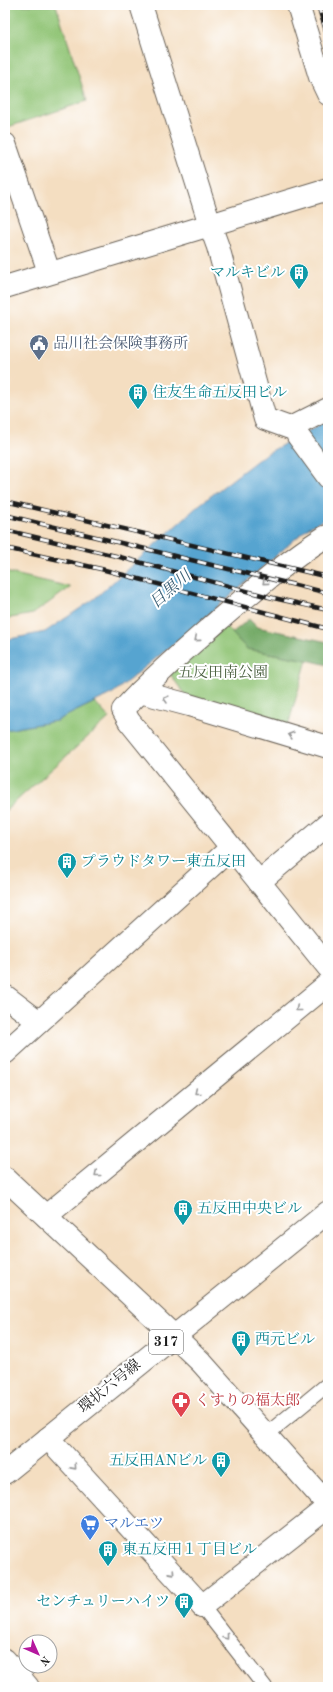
<svg xmlns="http://www.w3.org/2000/svg" width="333" height="1692" font-family="'Old Standard TT','Noto Serif JP',serif">
<rect width="100%" height="100%" fill="#fff"/>
<filter id="ink" filterUnits="userSpaceOnUse"><feTurbulence type="fractalNoise" baseFrequency=".025" numOctaves="2"/><feDisplacementMap in="SourceGraphic" scale="8" xChannelSelector="R" yChannelSelector="G"/><feConvolveMatrix kernelMatrix="1 2 1 2 8 2 1 2 1" color-interpolation-filters="sRGB"/></filter>
<filter id="wash" filterUnits="userSpaceOnUse"><feTurbulence type="fractalNoise" baseFrequency=".012" numOctaves="4" result="noise"/><feDisplacementMap in="SourceGraphic" scale="16" xChannelSelector="R" yChannelSelector="G"/><feGaussianBlur stdDeviation="0.9" result="paint"/><feColorMatrix in="noise" values="0 0 0 0 0 0 0 0 0 0 0 0 0 0 0 0 0 1.4 0 .05"/><feComposite in="paint" operator="in"/></filter>
<g filter="url(#wash)">
<rect width="100%" height="100%" fill="#f4dec1"/>
<g fill="#91c576" stroke="#567049">
<polygon points="5,5 56,5 87,101 5,128"/>
<polygon points="5,572 71,587 33,614 5,619"/>
<polygon points="225,625 247,649 307,660 287,729 188,699 170,674"/>
<polygon points="95,702 109,718 5,811 5,730 56,721"/>
</g>
<polygon fill="#74aa67" stroke="#486342" points="249,619 257,627 328,642 328,665 307,660 247,649 232,633"/>
<polygon fill="#57a4d0" stroke="#3a6076" points="328,420 328,518 309,527 185,635 113,693 56,721 5,730 5,640 45,632 94,599 199,505 264,455"/>
</g>
<g filter="url(#ink)">
<g fill="none" stroke-linecap="round" stroke-linejoin="round">
<defs>
<g id="lane">
<polyline points="266,1435 328,1384"/>
<polyline points="202,1606 265,1687"/>
</g>
<g id="street">
<polyline points="298,5 320,77 328,94"/>
<polyline points="5,144 49,272"/>
<polyline points="328,189 210,225 218,247 265,419 290,428 328,409"/>
<polyline points="5,287 210,225 141,5"/>
<polyline points="298,436 328,477"/>
<path d="M328 536 325 537C287 561 253 591 219 620 186 649 153 677 123 710L129 721 328 967"/>
<polyline points="140,692 189,705 328,747"/>
<polyline points="259,882 328,824"/>
<polyline points="5,996 39,1022"/>
<polyline points="5,1053 231,848"/>
<polyline points="46,1216 328,984"/>
<polyline points="174,1336 201,1362 328,1505"/>
<polyline points="48,1438 202,1606"/>
<polyline points="5,1660 28,1687"/>
</g>
<g id="secondary">
<polyline points="5,1178 174,1336"/>
<polyline points="202,1606 328,1507"/>
</g>
<polyline id="primary" points="5,1473 328,1212"/>
</defs>
<use href="#lane" stroke="#686056" stroke-width="16"/>
<use href="#street" stroke="#686056" stroke-width="24"/>
<use href="#secondary" stroke="#686056" stroke-width="24"/>
<use href="#primary" stroke="#686056" stroke-width="24"/>
<use href="#lane" stroke="#fff" stroke-width="14"/>
<use href="#street" stroke="#fff" stroke-width="22"/>
<use href="#secondary" stroke="#fff" stroke-width="22"/>
<use href="#primary" stroke="#fff" stroke-width="22"/>
<defs>
<g id="rail">
<polyline points="318,5 328,37"/>
<polyline points="5,501 328,577"/>
<polyline points="5,515 328,593"/>
<polyline points="5,530 116,556 269,597 328,610"/>
<polyline points="5,548 101,569 328,629"/>
</g>
</defs>
<use href="#rail" stroke="#1c1c1c" stroke-width="4.5"/>
<use href="#rail" stroke="#fff" stroke-width="3" stroke-dasharray="9" stroke-linecap="butt"/>
</g>
<defs><path id="oneway-chevron" d="M-2-3.5L2.5 0L-2 3.5" fill="none" stroke-width="1.6" stroke-linecap="round" stroke-linejoin="round"/></defs>
<g stroke="#999">
<use href="#oneway-chevron" transform="translate(265 582) rotate(140)"/>
<use href="#oneway-chevron" transform="translate(197 639) rotate(139)"/>
<use href="#oneway-chevron" transform="translate(166 699) rotate(-165)"/>
<use href="#oneway-chevron" transform="translate(291 735) rotate(-163)"/>
<use href="#oneway-chevron" transform="translate(298 1009) rotate(141)"/>
<use href="#oneway-chevron" transform="translate(197 1092) rotate(141)"/>
<use href="#oneway-chevron" transform="translate(97 1174) rotate(141)"/>
<use href="#oneway-chevron" transform="translate(74 1467) rotate(48)"/>
<use href="#oneway-chevron" transform="translate(172 1573) rotate(48)"/>
<use href="#oneway-chevron" transform="translate(226 1637) rotate(52)"/>
</g>
</g>
<defs>
<symbol id="building-pin" viewBox="-11 -11 22 30"><path d="M0 17L-7.5 6A9.5 9.5 0 1 1 7.5 6Z" fill="#0f9aa8" stroke="#fff"/><path d="M-4-6H4V6H1V3H-1V6H-4ZM-2.5-4.3h1.7v1.8h-1.7ZM.8-4.3h1.7v1.8H.8ZM-2.5-1h1.7V.8h-1.7ZM.8-1h1.7V.8H.8Z" fill="#fff"/></symbol>
<symbol id="civic-pin" viewBox="-11 -11 22 30"><path d="M0 17L-7.5 6A9.5 9.5 0 1 1 7.5 6Z" fill="#5c6f8a" stroke="#fff"/><path d="M-.6-6.5H3V-4.5H.6V-3L4-1V1h2V6H-6V1h2V-1L-.6-3ZM-1.2 2.5V6h2.4V2.5Z" fill="#fff"/></symbol>
<symbol id="pharmacy-pin" viewBox="-11 -11 22 30"><path d="M0 17L-7.5 6A9.5 9.5 0 1 1 7.5 6Z" fill="#e0444e" stroke="#fff"/><path d="M-2-6h4v4h4v4h-4v4h-4v-4h-4v-4h4Z" fill="#fff"/></symbol>
<symbol id="supermarket-pin" viewBox="-11 -11 22 30"><path d="M0 17L-7.5 6A9.5 9.5 0 1 1 7.5 6Z" fill="#3f7fe0" stroke="#fff"/><path d="M-6-5.5h2.5l.6 2H6L4.5 2H-2.5L-4.4-4H-6ZM-1.5 3.2a1.3 1.3 0 1 0 .1 0ZM3 3.2a1.3 1.3 0 1 0 .1 0Z" fill="#fff"/></symbol>
</defs>
<g fill-rule="evenodd">
<use href="#building-pin" x="288" y="262" width="22" height="30"/>
<use href="#civic-pin" x="28" y="333" width="22" height="30"/>
<use href="#building-pin" x="127" y="382" width="22" height="30"/>
<use href="#building-pin" x="56" y="851" width="22" height="30"/>
<use href="#building-pin" x="172" y="1198" width="22" height="30"/>
<use href="#building-pin" x="230" y="1329" width="22" height="30"/>
<use href="#pharmacy-pin" x="170" y="1390" width="22" height="30"/>
<use href="#building-pin" x="210" y="1450" width="22" height="30"/>
<use href="#supermarket-pin" x="79" y="1513" width="22" height="30"/>
<use href="#building-pin" x="97" y="1539" width="22" height="30"/>
<use href="#building-pin" x="173" y="1591" width="22" height="30"/>
</g>
<g text-anchor="middle" dominant-baseline="central" stroke-width="4" stroke-linejoin="round" paint-order="stroke">
<rect fill="#fff" stroke="#606060" stroke-width="1" x="149" y="1330" width="34" height="24" rx="3"/>
<g font-size="14" font-weight="bold" fill="#1c1c1c">
<text x="166" y="1342">317</text>
</g>
<g font-size="15" fill="#0d838f" stroke="#fff" text-anchor="start">
<text x="285" y="273" text-anchor="end">マルキビル</text>
<text x="152" y="393">住友生命五反田ビル</text>
<text x="81" y="862">プラウドタワー東五反田</text>
<text x="197" y="1209">五反田中央ビル</text>
<text x="255" y="1340">西元ビル</text>
<text x="207" y="1461" text-anchor="end">五反田ANビル</text>
<text x="122" y="1550">東五反田１丁目ビル</text>
<text x="170" y="1602" text-anchor="end">センチュリーハイツ</text>
</g>
<g font-size="15" fill="#4e5e75" stroke="#fff" text-anchor="start">
<text x="53" y="344">品川社会保険事務所</text>
</g>
<g font-size="15" fill="#4b6040" stroke="#fff">
<text x="223" y="673">五反田南公園</text>
</g>
<g font-size="15" fill="#1c1c1c" stroke="#fff">
<text transform="translate(110 1387) rotate(-39)">環状六号線</text>
</g>
<g font-size="15" fill="#be3a42" stroke="#fff" text-anchor="start">
<text x="195" y="1401">くすりの福太郎</text>
</g>
<g font-size="15" fill="#366cbe" stroke="#fff" text-anchor="start">
<text x="104" y="1524">マルエツ</text>
</g>
<g font-size="16" font-style="italic" fill="#3a6076" stroke="#fff">
<text transform="translate(171 590) rotate(-41)">目黒川</text>
</g>
</g>
<rect width="333" height="1692" fill="none" stroke="#fff" stroke-width="20"/>
<g transform="translate(38 1654) rotate(135)"><circle r="19" fill="#ffffff" stroke="#a4a4a4"/>
<path d="M0-3L7 15L0 10L-7 15Z" fill="#b5179e"/>
<text y="-6" font-size="11" font-weight="bold" text-anchor="middle" fill="#1c1c1c">N</text>
</g>
</svg>
